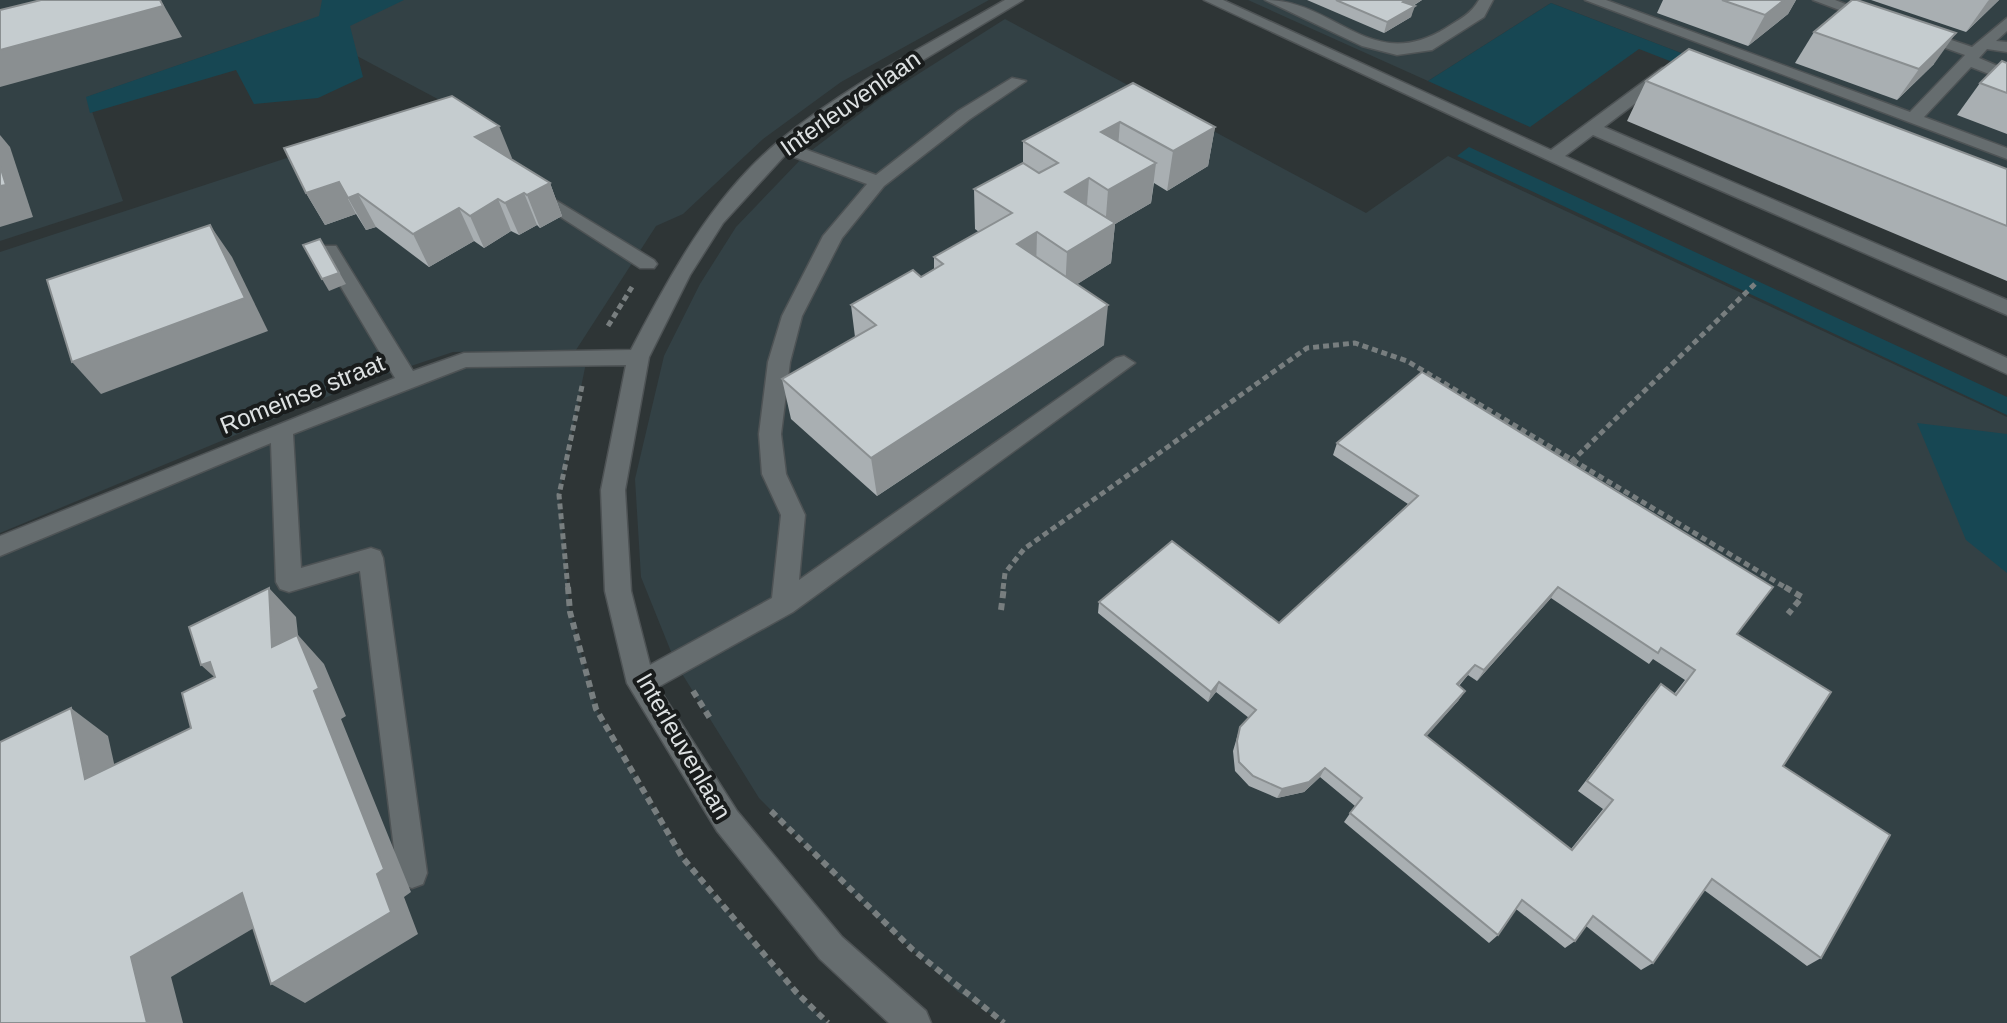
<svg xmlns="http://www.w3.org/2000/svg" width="2007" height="1023" font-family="Arial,sans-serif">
<rect width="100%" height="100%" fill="#2e3536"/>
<g fill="#334145">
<polygon points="0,0 989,0 841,82 763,139 683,214 656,226 576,350 453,352 363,382 0,533 0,252 449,105 297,24 87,97 123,201 0,241"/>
<polygon points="1248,0 2007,0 2007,178 1551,3 1428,81"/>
<polygon points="1005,19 1366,213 1448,156 2007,417 2007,1023 1004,1023 957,991 870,911 759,798 676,664 641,577 635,479 664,356 700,284 736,227 804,156 882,97"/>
<polygon points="587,358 559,495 570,612 596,709 682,857 796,992 828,1023 0,1023 0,546 313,417 367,406 407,379 464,360"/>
</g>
<g fill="#174753">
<polygon points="322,0 404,0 350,26 363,77 318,98 254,104 236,70 90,113 86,97 319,16"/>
<polygon points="1551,3 2007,178 2007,192 1639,49 1530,127 1428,81"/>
<polygon points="1469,147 2007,397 2007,415 1457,156"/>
<polygon points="1917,423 2007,434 2007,573 1966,540"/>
</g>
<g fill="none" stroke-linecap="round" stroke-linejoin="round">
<defs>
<g id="minor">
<path d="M1005 0H1023L868 93 796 146 876 175 958 111 1012 78 1026 81 970 119 884 186 842 238 802 316 790 362 781 434 786 474 805 515 799 580 1116 358 1124 356 1135 363 793 612 658 687 737 811 842 937 926 1011 931 1023H889L820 959 717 831 627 683 605 591 601 490 626 365 466 367 293 434 301 568 371 548 380 551 383 558 427 873 423 884 412 888 401 884 397 873 360 571 289 592 280 589 276 582 271 443 0 556V536L395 378 319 250 322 246H336L413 371 464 353 631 350C670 275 712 197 778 142 847 85 929 44 1005 0ZM786 154 867 184 823 236 782 316 768 362 759 434 762 474 781 515 772 598 650 665 631 591 625 490 649 357 690 275 723 223Z"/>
<polygon points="1204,0 1223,0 1551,150 1662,68 1674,68 1674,74 1604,127 2007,300 2007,315 1593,135 1565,156 2007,358 2007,374"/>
<path d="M1265 0C1336 0 1370 75 1446 28 1460 19 1471 14 1479 0H1493L1484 17 1432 50 1397 55 1362 46Z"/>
<polygon points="1585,0 1606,0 1910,112 1965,55 1912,36 1912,30 1922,30 1972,47 2007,18 2007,31 1996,41 2007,42 2007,52 1987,49 1979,58 2007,70 2007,81 1971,67 1924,117 2007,148 2007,159"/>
<polygon points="1813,0 1835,0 1879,17 1866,20"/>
<polygon points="534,187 654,260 657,264 654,268 640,268 528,196 528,188"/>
</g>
</defs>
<use href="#minor" stroke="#4e5355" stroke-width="3"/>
<g stroke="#787e7f" stroke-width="5" stroke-dasharray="6 4" stroke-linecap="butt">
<polyline points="608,326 632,287"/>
<polyline points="1571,462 1757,282"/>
<polyline points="568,589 559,495 582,386"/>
<polyline points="1003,589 1005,573 1024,549 1307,348 1355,343 1407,361 1788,589"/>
</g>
<g stroke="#787e7f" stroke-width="6" stroke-dasharray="7 5" stroke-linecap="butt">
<polyline points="568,587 570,612 596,709 682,857 796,992 828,1023"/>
<polyline points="1785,587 1802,597 1788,614"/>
<polyline points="1001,610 1004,587"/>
<polyline points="693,691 711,720"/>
<polyline points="771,811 912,949 1004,1023"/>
</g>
<use href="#minor" fill="#666d6f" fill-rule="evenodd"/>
</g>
<g fill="#a9afb2" fill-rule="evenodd">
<polygon points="1307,0 1422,0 1413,6 1411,17 1384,33"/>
<polygon points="1663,0 1796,0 1788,14 1748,46 1657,13"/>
<polygon points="1871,0 1999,0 1966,32"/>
<polygon points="1814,32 1934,64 1897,100 1795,63"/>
<polygon points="2007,63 2007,134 1957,115 1980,83"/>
<polygon points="1646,81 2007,169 2007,281 1627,121"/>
<polygon points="1133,83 1215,127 1208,166 1167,191 1154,183 1151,203 1115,224 1111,263 1077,284 1104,345 877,496 791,419 782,379 855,337 851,305 921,277 934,269 934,257 979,232 975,229 974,189 1023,163 1023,141"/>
<polygon points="512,158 510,159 550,183 562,216 540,228 537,225 519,235 511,231 484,248 474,241 429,267 376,227 366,230 356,214 325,225 306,193"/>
<path d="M1337 443 1737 634 1783 766 1821 958 1807 966 1704 890 1653 963 1641 970 1586 926 1575 941 1565 948 1516 909 1498 935 1489 943 1344 822 1355 806 1320 777 1304 792 1277 798 1249 786 1235 771 1233 751 1240 727 1249 718 1216 692 1208 702 1098 613 1099 602 1279 623 1408 504 1333 455ZM1551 598 1649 664 1653 659 1685 680 1674 694 1661 684 1651 695 1578 791 1603 809 1571 849 1426 736 1458 701 1465 691 1459 686 1468 675 1477 681Z"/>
</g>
<g fill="#8a8f91">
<polygon points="160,0 163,4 182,37 0,87 0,50"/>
<polygon points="1406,0 1422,0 1400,13 1403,2"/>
<polygon points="1784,0 1796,0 1788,14 1748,46 1765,15"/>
<polygon points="1989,0 1999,0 1966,32 1988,1"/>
<polygon points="1415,6 1411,17 1384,33 1387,22"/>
<polygon points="1956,33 1934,64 1897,100 1919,69"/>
<polygon points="1120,122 1117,161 1101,132"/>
<polygon points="499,126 512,158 489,169 475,137"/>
<polygon points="1215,127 1208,166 1167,191 1173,151"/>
<polygon points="0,135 10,147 33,217 0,227"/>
<polygon points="1156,163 1151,203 1115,224 1111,263 1065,292 1067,252 1105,229 1108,190"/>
<polygon points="1089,178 1086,218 1065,192"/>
<polygon points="339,182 356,214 325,225 306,193"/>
<polygon points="550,183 562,216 540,228 527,195"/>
<polygon points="524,193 537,225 519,235 505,203"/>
<polygon points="358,194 376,227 366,230 348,198"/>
<polygon points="498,199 511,231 484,248 470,216"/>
<polygon points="459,208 474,241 429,267 413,234"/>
<polygon points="210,225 232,257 268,331 101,394 72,362"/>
<polygon points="1037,232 1036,273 1017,244"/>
<polygon points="320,239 346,284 329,291 322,279"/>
<polygon points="1108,305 1104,345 877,496 871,458"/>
<polygon points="1558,587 1551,598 1477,681 1484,670"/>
<polygon points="269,588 296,617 298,635 324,664 346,716 341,719 411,892 404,897 418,934 305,1003 271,984 377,874 272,647"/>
<polygon points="210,662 232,693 201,665"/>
<polygon points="1475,665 1468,675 1450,694 1457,684"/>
<polygon points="1219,682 1216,692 1208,702 1211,692"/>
<polygon points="1465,691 1458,701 1419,745 1425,735"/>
<polygon points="71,708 108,736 123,804 85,779"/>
<polygon points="1325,768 1320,777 1304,792 1277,798 1282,789"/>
<polygon points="242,893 276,915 171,977 183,1023 147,1023 131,957"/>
</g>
<g fill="#c5cccf" stroke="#8a8f91" stroke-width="2" fill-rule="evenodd">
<polygon points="41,0 160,0 163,6 0,50 0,10"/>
<polygon points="1336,0 1406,0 1403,2 1415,6 1387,22"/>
<polygon points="1722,0 1784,0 1765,15"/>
<polygon points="1852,0 1857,0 1956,33 1919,69 1814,32"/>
<polygon points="1689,49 2007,169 2007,226 1646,81"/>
<polygon points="2002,61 2007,63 2007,93 1980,83"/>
<polygon points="1133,83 1215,127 1173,151 1120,122 1101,132 1156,163 1108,190 1089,178 1065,192 1115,223 1067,252 1037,232 1017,244 1108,305 871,458 782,379 876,325 851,305 913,270 921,277 943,264 934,257 1012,213 974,189 1023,163 1039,173 1058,163 1023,141"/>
<polygon points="452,96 499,126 475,137 550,183 527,195 524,193 505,203 498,199 470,216 459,208 413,234 358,194 348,198 339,182 306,193 284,148"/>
<polygon points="0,166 6,185 0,186"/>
<polygon points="210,225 245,298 72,362 47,280"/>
<polygon points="320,239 339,273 322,279 303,245"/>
<path d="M1422 372 1773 587 1737 634 1831 692 1783 766 1890 835 1821 958 1712 879 1653 963 1593 916 1575 941 1522 900 1498 935 1350 813 1362 798 1325 768 1309 782 1282 789 1253 776 1239 762 1237 741 1240 727 1256 710 1219 682 1211 692 1099 602 1172 541 1279 623 1418 496 1337 443ZM1558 587 1658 653 1661 648 1695 670 1676 695 1661 684 1587 781 1613 800 1572 850 1425 735 1465 691 1457 684 1475 665 1484 670Z"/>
<polygon points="269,588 272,647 297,635 319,688 314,691 384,869 377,874 391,912 271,984 242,893 131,957 147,1023 0,1023 0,742 71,708 85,779 191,728 182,693 215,677 210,662 201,665 189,627"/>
</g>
<g text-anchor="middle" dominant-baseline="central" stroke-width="8" stroke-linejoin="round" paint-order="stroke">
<g font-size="24" fill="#dee2e3" stroke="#191c1c">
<text transform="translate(850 103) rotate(-35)">Interleuvenlaan</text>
<text transform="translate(302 394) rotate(-22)">Romeinse straat</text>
<text transform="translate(684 746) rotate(60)">Interleuvenlaan</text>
</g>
</g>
</svg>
